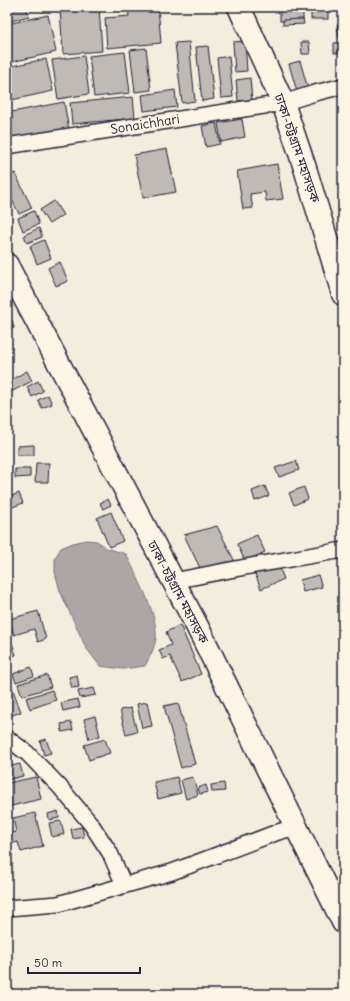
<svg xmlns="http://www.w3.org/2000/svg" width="350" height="1001" font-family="Delius,'Noto Sans Bengali',sans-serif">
<rect width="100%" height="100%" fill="#f3edde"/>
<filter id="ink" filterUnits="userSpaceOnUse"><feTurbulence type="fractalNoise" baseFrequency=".025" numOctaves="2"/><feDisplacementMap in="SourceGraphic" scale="8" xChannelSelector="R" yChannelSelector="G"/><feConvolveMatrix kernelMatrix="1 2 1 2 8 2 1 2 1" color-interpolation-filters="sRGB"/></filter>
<g filter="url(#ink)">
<path fill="#aca7a6" stroke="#75727b" d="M86 540 97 541 106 548 126 554C136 575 158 614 156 637 155 648 150 656 145 666L123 669 100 666 86 648 60 591 55 572V558L61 548 73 543Z"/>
<g fill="#bfbab6" stroke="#22223b">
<polygon points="7,7 26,7 29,16 11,21"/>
<polygon points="83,7 99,7 102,51 63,54 60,9"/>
<polygon points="128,7 158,7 161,43 107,48 105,18 129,16"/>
<rect x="280" y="7" width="23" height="14"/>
<rect x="311" y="9" width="17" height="10"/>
<polygon points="48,15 56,52 7,63 7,24"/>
<polygon points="303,19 304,24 283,25 283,20"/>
<polygon points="342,24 343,37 339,38 337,25"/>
<polygon points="245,41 247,71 235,72 233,42"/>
<polygon points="189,42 195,101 182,103 175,43"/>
<polygon points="301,42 309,42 310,54 302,54"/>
<polygon points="343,42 343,53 334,53 334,43"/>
<polygon points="208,46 214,99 202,101 196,47"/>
<polygon points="146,48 151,90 135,92 130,50"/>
<polygon points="125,52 130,93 94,97 89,56"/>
<polygon points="84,56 89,94 58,99 52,60"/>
<polygon points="229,56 233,97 221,98 217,58"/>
<polygon points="46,59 53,91 7,101 7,67"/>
<polygon points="300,61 308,89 297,92 289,64"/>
<polygon points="250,78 252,100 238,101 236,80"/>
<polygon points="175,90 177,107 144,111 142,95"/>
<polygon points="133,97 135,118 72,124 70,103"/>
<polygon points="64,102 69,130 7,141 7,113"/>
<polygon points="242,119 245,137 221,142 218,123"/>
<polygon points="216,123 220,144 206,147 202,126"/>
<polygon points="167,149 176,192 143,198 134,155"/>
<polygon points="277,164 283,199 266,201 265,192 250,194 253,208 243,209 237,171"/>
<polygon points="15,173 32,208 19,214 7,190 7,177"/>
<polygon points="54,201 63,215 49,224 40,210"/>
<polygon points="34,211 39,224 23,231 18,218"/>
<polygon points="39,228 42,237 27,243 24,235"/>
<polygon points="44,240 51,258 37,264 30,246"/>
<polygon points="60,262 68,281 56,286 48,268"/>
<polygon points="12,320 14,328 7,330 7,321"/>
<polygon points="27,371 32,381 7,394 7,382"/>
<polygon points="38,381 43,391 32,397 27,387"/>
<polygon points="48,395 52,404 42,408 38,400"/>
<polygon points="34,445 34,455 17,455 17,446"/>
<polygon points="296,461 299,470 279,477 275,468"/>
<polygon points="36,463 49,463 48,482 35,482"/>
<polygon points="15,469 30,469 30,477 15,478"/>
<polygon points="265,486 269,496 255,501 252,491"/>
<polygon points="304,487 308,499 294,505 289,493"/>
<polygon points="19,493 23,503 10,508 7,498"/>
<polygon points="108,499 111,505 103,509 100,503"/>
<polygon points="111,512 123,541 109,547 97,518"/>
<polygon points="217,526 235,562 203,574 184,535"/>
<polygon points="257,535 265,552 245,561 237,544"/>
<polygon points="277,562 284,579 261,589 254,571"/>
<polygon points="318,575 322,587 303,592 300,580"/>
<polygon points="38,611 46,639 38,642 34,629 14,635 10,619"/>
<polygon points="180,625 201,674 182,682 170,656 163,659 159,650 171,645 166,632"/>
<polygon points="12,643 16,655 7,658 7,645"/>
<polygon points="31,667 34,676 16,682 13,674"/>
<polygon points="7,673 21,712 7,717"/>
<polygon points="47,675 51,687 22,696 18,684"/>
<polygon points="77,675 79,687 72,688 69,677"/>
<polygon points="94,688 96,695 80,698 78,691"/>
<polygon points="52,690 56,700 30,709 26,698"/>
<polygon points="78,699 80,707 63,711 61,703"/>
<polygon points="147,702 152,726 142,728 137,704"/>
<polygon points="178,703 195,764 181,768 164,706"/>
<polygon points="131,708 137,732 126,735 120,710"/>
<polygon points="95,716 100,736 89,739 84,719"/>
<polygon points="71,722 73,730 62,732 61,724"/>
<polygon points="46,739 51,753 44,755 40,741"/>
<polygon points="105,739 110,753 89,760 84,745"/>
<polygon points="20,764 23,776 7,780 7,767"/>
<polygon points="36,777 41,799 7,807 7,783"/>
<polygon points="177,777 181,793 158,799 154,782"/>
<polygon points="193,777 198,795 186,799 181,780"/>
<polygon points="224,783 225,791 212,792 211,785"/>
<polygon points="206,785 208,792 200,794 198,788"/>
<polygon points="58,811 59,818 49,820 48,814"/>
<polygon points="35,813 43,846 21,852 18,842 10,844 8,834 16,832 13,818"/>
<polygon points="61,821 64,834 52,837 49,823"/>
<polygon points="82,827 84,837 73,839 71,829"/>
</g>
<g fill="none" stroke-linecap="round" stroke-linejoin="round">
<defs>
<g id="street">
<polyline points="7,147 13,145 283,103 315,93 343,86"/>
<polyline points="173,581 256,565 343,550"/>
<polyline points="7,738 27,753 59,786 91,824 110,853 124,885"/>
<polyline points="7,908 58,904 172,872 278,832 296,827"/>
</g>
<g id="highway">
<polyline points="239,7 283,103 305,168 343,294"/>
<polyline points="7,265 197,626 343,922"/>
</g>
</defs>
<use href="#street" stroke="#22223b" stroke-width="18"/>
<use href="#highway" stroke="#22223b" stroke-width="25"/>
<use href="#street" stroke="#fcf5e5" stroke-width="15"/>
<use href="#highway" stroke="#fcf5e5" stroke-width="22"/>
</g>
</g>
<g text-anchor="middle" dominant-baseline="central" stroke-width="3.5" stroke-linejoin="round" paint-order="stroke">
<g font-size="13" fill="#22223b" stroke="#fcf5e5">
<text transform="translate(145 124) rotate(-9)">Sonaichhari</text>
<text transform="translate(297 148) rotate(71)">ঢাকা-চট্টগ্রাম মহাসড়ক</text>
<text transform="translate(178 592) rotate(62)">ঢাকা-চট্টগ্রাম মহাসড়ক</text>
</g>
</g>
<rect width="350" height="1001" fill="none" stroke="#fcf5e5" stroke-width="24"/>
<rect x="12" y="12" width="326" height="977" fill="none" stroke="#22223b" stroke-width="1.5" filter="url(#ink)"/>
<path d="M28 967v6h112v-6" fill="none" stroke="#22223b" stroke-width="2"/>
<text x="34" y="967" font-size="12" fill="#22223b" stroke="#fcf5e5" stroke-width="3" paint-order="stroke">50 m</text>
</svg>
